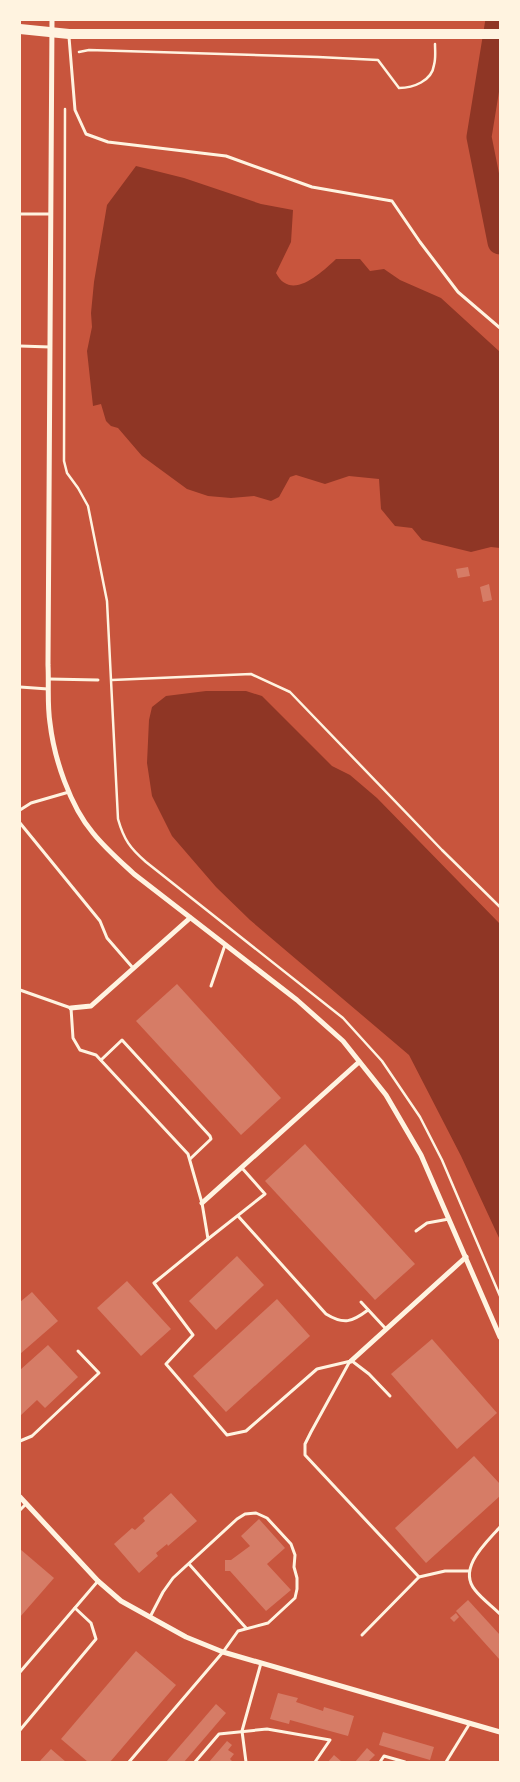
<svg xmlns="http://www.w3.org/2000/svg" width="520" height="1782" font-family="'PT Sans Narrow',sans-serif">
<rect width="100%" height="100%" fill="#c8553d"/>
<g fill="#8f3625">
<path d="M136 166 184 178 261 204 293 210 291 242 276 273C291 302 321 273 336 259H360L370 271 384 269 400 280 441 298 500 352V548L491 547 471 552 422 540 412 528 395 526 381 509 379 479 349 476 325 484 296 475 290 477 279 497 271 501 254 496 231 498 208 496 187 489 142 456 118 428 111 426 106 421 101 404 93 406 87 351 92 327 91 313 94 282 107 205Z"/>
<polygon points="206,691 246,691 262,696 332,766 350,775 377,798 500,924 500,1240 461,1156 409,1055 250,920 216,887 172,836 152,796 147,763 149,720 152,707 166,696"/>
</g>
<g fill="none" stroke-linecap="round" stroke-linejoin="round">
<polyline stroke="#8f3625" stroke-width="25" points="498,20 479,137 500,242"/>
</g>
<g fill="#d67c66">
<polygon points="468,567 470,576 458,578 456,569"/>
<polygon points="489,584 492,600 483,602 480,587"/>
<polygon points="177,984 281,1098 241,1135 136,1021"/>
<polygon points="305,1144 415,1264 375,1300 265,1181"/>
<polygon points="237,1256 264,1285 216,1330 189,1301"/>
<polygon points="127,1281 171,1329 141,1356 97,1308"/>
<polygon points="32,1292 58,1321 20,1354 20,1302"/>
<polygon points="277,1299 310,1336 226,1412 193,1376"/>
<polygon points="432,1339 497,1413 457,1449 391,1374"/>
<polygon points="48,1345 78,1377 45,1408 37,1400 20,1416 20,1370"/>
<polygon points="474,1456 500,1484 500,1496 426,1563 395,1528"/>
<polygon points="171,1493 197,1521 168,1546 167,1544 156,1553 158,1556 139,1573 114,1544 132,1528 135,1530 145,1521 143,1518"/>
<polygon points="259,1519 285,1548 267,1564 291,1590 266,1611 230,1571 225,1571 225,1560 231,1560 250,1546 241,1536"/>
<polygon points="20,1549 54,1578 20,1617"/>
<polygon points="468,1600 500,1635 500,1660 456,1611"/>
<polygon points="456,1613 459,1617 454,1622 450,1618"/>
<polygon points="136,1651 176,1685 110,1762 88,1762 61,1739"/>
<polygon points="278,1693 298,1698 296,1702 323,1711 324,1707 354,1716 348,1736 290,1720 289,1724 270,1719"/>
<polygon points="216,1704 226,1713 184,1762 166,1762"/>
<polygon points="383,1732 434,1747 430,1760 379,1745"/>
<polygon points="227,1741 232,1745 228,1750 234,1754 230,1759 233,1762 209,1762"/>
<polygon points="367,1748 375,1755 368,1762 355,1762"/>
<polygon points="51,1749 66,1762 39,1762"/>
<polygon points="334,1755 342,1762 328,1762"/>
</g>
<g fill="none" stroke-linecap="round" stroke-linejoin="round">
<g stroke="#fff3e0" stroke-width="2.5">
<path d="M79 52 89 50 318 57 378 60 399 88C413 88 432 81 434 65 436 58 435 51 435 44"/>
<path d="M65 109 64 461 67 473 78 488 88 506 107 601 118 819C124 840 130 848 146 862L343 1018 382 1061 420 1117 442 1160 500 1296"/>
<polyline points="112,680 251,674 290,692 442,850 500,907"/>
</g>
<g stroke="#fff3e0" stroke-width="3">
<polyline points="69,37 75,110 86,134 108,142 226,156 312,187 392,201 420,242 458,292 500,328"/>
<polyline points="20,214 51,214"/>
<polyline points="20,346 50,347"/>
<polyline points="49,679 98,680"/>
<polyline points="20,687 48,689"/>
<polyline points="20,810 31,803 69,792"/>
<polyline points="20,823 100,921 107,938 133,968"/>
<polyline points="211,986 225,945"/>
<polyline points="20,990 71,1008 73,1038 80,1050 96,1055 188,1154 202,1203 208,1239 154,1283 193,1335 166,1364 227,1435 246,1431 317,1369 351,1361"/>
<polyline points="101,1060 122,1040 210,1136 211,1139 190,1159"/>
<path d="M238 1216 326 1314C344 1325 352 1322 368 1310"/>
<polyline points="416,1231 427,1223 449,1219"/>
<polyline points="208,1239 265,1194 242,1168"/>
<polyline points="361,1302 386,1329"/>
<polyline points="350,1361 311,1432 305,1444 305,1455 419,1577"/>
<polyline points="352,1361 369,1374 390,1396"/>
<polyline points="20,1441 32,1436 99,1373 78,1351"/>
<polyline points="20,1510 26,1504"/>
<path d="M500 1527C487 1542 457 1568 475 1590 482 1599 492 1606 500 1614"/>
<polyline points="189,1564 246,1628"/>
<polyline points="362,1635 419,1577 445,1571 469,1571"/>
<polyline points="20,1672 98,1581"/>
<polyline points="20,1730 96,1639 91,1623 75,1608"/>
<polyline points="129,1762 223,1652 238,1631 268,1623 295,1598 297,1589 297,1578 294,1567 295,1555 291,1544 267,1518 256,1513 245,1514 237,1519 173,1578 163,1592 150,1617"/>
<polyline points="195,1762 219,1734 267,1729 330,1740 315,1762"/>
<polyline points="246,1762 242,1731 261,1663"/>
<polyline points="380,1762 384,1756 405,1762"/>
<polyline points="446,1762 470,1723"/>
</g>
<g stroke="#fff3e0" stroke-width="5">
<path d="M52 20 48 665C49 684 47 704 50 723 54 758 70 806 93 833 105 848 120 861 134 874L297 1000 343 1041 386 1095 421 1155 500 1337"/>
<polyline points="71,1008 91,1006 190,918"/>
<polyline points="202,1203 359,1062"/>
<polyline points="351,1361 466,1257"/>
<polyline points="20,1497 98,1581 121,1601 186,1637 223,1652 500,1732"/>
</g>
<polyline stroke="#fff3e0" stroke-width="10" points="20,29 69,34 500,34"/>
</g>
<rect width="520" height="1782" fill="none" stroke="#fff3e0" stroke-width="42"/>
</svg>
